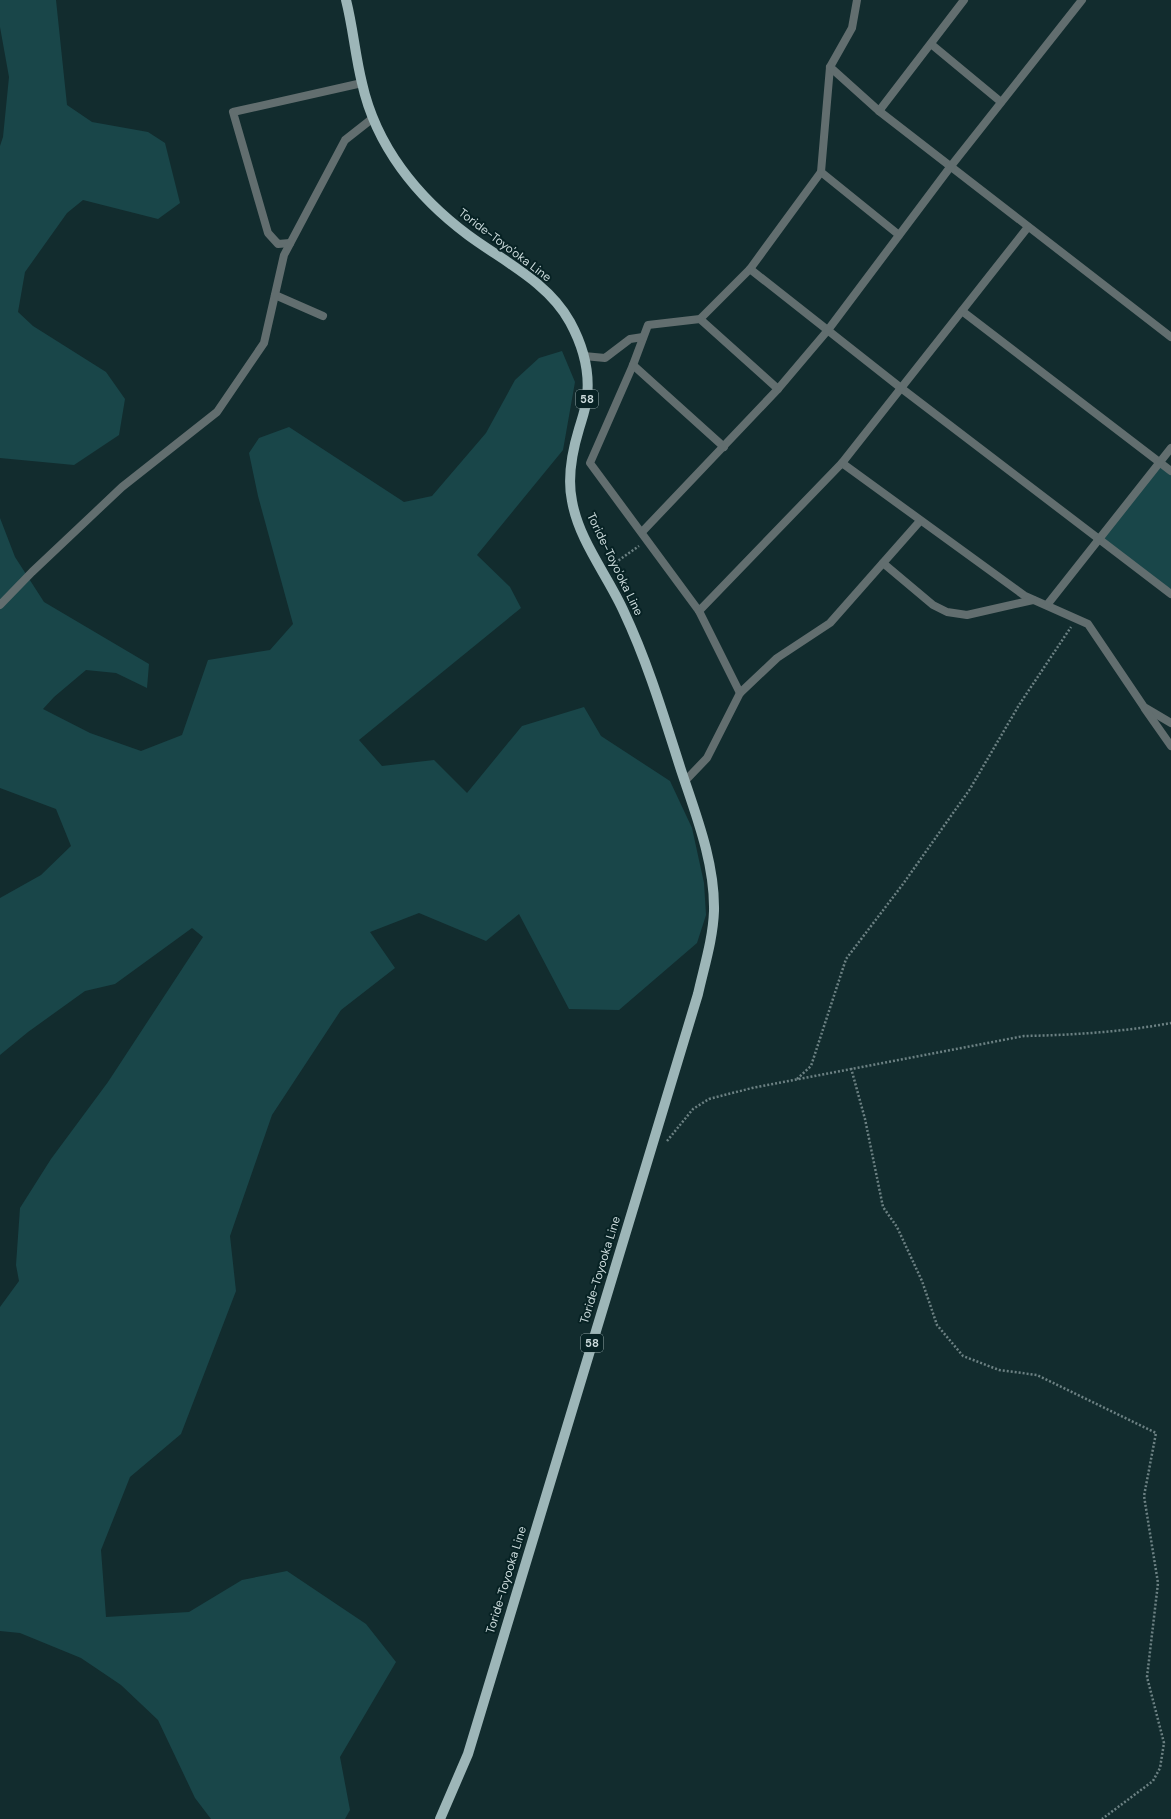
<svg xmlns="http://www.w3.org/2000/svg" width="1171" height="1819" font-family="'DM Sans',sans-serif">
<rect width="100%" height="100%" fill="#122c2e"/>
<g fill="#194649">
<polygon points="0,0 56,0 67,105 92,122 148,132 165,143 180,203 158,219 83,200 67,213 25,272 18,312 33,326 106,372 125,399 119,435 74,465 0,458 0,146 3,137 9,77 0,27"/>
<polygon points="562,351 575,382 563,450 477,555 510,587 521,608 359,740 382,766 434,760 467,793 522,726 584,707 601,736 670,781 692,828 704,883 706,915 697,943 619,1010 569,1009 519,914 486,941 419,913 370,932 395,968 341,1010 272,1115 230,1236 236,1291 181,1434 130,1477 101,1550 106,1617 189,1612 242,1580 287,1571 366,1624 396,1662 340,1757 350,1810 345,1819 211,1819 195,1798 158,1720 121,1685 81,1658 20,1633 0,1631 0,1307 19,1281 16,1265 20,1208 51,1159 108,1082 203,937 192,928 115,984 85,991 28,1032 0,1055 0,898 41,875 71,846 56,809 0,788 0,518 15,557 44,602 149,664 147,688 116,673 86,670 54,697 43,709 90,733 141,751 182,735 208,660 270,650 293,624 258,496 249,453 259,438 289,427 404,502 432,496 486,433 515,380 539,358"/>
<polygon points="1160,462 1171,471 1171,594 1099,540"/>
</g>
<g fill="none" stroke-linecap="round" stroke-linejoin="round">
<g stroke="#6c8183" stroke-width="2.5" stroke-dasharray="2 2" stroke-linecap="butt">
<polyline points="612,565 639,546"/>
<polyline points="851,1068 865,1119 883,1207 897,1227 922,1281 937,1325 963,1356 999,1370 1037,1375 1156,1433 1144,1496 1158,1583 1147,1677 1164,1743 1160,1768 1153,1781 1102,1819"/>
<polyline points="797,1079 811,1066 846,959 903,884 970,789 1019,705 1071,627"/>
<path d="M667 1141 693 1109 709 1099 752 1088 1024 1036C1073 1035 1122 1032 1171 1023"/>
</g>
<g stroke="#626e6f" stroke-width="8">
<polyline points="857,0 852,28 830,67 821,172 750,269 700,319 648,325 633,365 590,463 699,611 842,463 1025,596 1088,624 1144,707 1171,723"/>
<polyline points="931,44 1001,102"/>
<polyline points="879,111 964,0"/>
<polyline points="821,172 899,235"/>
<polyline points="290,243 278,244 268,233 233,112 362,83"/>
<polyline points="750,269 901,388 1171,594"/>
<polyline points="275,295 323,316"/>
<polyline points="962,311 1171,471"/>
<polyline points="700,319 778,389"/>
<polyline points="584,356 605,358 630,339 643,337"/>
<polyline points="633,365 724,447"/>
<polyline points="842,463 1028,227"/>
<polyline points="883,563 933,605 947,612 967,615 1033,600"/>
<polyline points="0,605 32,572 122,487 217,412 264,343 284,255 345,140 373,118"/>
<polyline points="1047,605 1171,448"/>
<polyline points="699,611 740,693"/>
<polyline points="1145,709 1171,746"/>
<polyline points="685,781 707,758 740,693 777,658 830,623 920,521"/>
</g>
<g stroke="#626e6f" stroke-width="8">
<polyline points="830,67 879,111 1171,337"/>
<polyline points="642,532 778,389 828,330 951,166 1082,0"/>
</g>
<path stroke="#9db6b8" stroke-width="10" d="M346 0C353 27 355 55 362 83 376 146 417 197 468 235 503 261 548 282 570 322 582 344 590 371 587 397 586 408 582 419 579 429 572 452 567 477 572 501 579 541 608 576 624 612 648 663 664 717 681 770 696 815 715 863 714 911 713 939 704 967 698 994L468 1754 440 1819"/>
</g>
<g text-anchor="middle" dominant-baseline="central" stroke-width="4" stroke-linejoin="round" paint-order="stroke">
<g fill="#072224" stroke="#90a3a4" stroke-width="1">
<rect x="576" y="390" width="22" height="18" rx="3"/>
<rect x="581" y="1334" width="22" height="18" rx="3"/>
</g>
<g font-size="11" font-weight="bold" fill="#cbdadb">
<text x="587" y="399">58</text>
<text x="592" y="1343">58</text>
</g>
<g font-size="12" fill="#cbdadb" stroke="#072224">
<text transform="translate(505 245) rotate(37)">Toride-Toyo'oka Line</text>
<text transform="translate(615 564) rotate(64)">Toride-Toyo'oka Line</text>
<text transform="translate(600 1270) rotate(-73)">Toride-Toyooka Line</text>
<text transform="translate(506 1580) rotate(-73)">Toride-Toyooka Line</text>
</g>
</g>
</svg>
